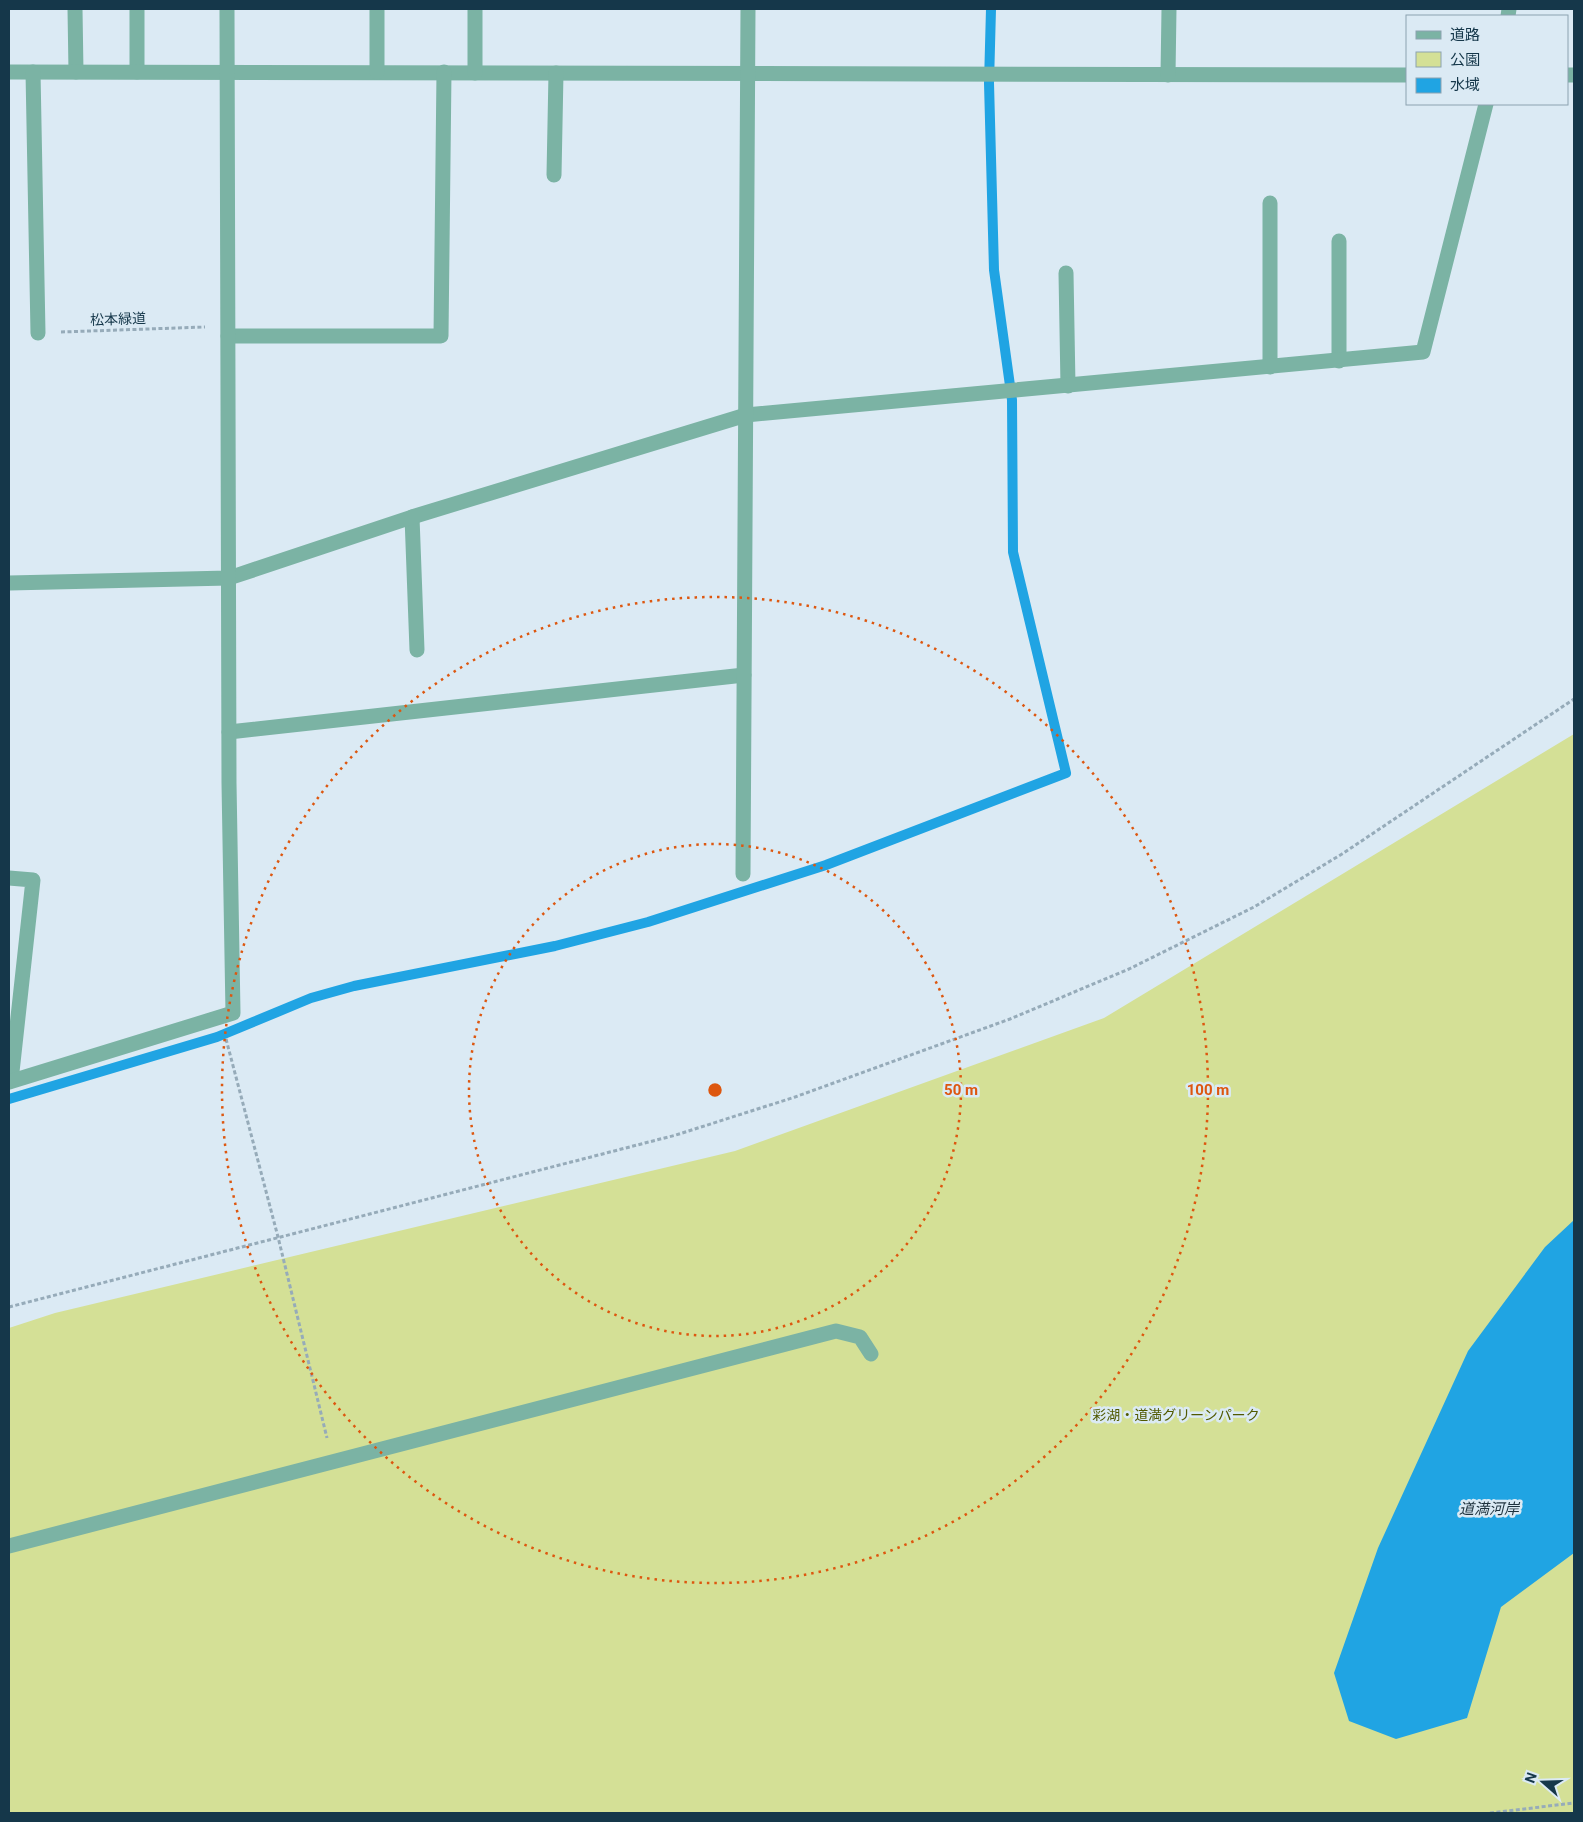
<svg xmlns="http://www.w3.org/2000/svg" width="1583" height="1822" font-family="Roboto,'Noto Sans JP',sans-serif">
<rect width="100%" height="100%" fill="#dbeaf4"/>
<polygon fill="#d4e096" points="1574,734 1574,1813 9,1813 9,1328 55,1313 735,1151 1104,1018"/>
<polygon fill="#20a4e3" points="1574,1220 1574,1553 1501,1607 1467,1718 1396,1739 1349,1721 1334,1673 1378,1548 1468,1351 1545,1247"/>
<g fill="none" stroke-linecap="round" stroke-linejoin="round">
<polyline stroke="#20a4e3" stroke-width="10" points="9,1099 217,1037 311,998 354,986 555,946 648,922 826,865 1066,773 1013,552 1012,400 994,270 989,83 991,9"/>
<g stroke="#96abb9" stroke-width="3" stroke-dasharray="4 2.5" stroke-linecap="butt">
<polyline points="61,332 205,327"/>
<polyline points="226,1039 278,1237 327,1438"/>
<polyline points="9,1307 676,1135 795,1097 1010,1019 1129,969 1254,907 1342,854 1574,699"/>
<polyline points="1490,1813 1574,1803"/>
</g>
<g stroke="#7bb3a4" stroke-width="15">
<polyline points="75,9 76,72"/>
<polyline points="137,9 137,72"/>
<polyline points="1508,16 1509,9"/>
<polyline points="9,72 1407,75"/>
<polyline points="33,72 38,333"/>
<polyline points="377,72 377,9"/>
<polyline points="475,73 475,9"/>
<polyline points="1168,75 1169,9"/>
<polyline points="1567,75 1574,75"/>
<polyline points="554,175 556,73"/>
<polyline points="1270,203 1270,367"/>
<polyline points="1339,241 1339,361"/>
<polyline points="1066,273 1068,386"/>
<polyline points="228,336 441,336 444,72"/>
<polyline points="412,517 417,650"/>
<polyline points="9,583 229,578 412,517 746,415 1423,352 1486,104"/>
<polyline points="229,732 744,675"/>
<polyline points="743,874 748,9"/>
<polyline points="9,878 33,880 11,1081"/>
<polyline points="9,1082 233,1013 229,783 227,9"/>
<polyline points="9,1546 836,1331 860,1337 871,1354"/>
</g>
</g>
<g fill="none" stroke="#dd570f" stroke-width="2.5" stroke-dasharray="2.5 5">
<circle cx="715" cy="1090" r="246"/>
<circle cx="715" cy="1090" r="493"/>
</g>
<g text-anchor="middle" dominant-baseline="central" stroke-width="5" stroke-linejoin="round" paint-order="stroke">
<g font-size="14" fill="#15374a" stroke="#dbeaf4">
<text transform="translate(118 319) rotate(-2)">松本緑道</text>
</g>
<g font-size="14" fill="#515a00" stroke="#dbeaf4">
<text x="1176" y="1415">彩湖・道満グリーンパーク</text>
</g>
<g font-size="15" font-style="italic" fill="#1d313d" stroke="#dbeaf4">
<text x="1489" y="1509">道満河岸</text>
</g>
</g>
<circle cx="715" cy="1090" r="8" fill="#dd570f" stroke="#dbeaf4" stroke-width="2.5"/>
<g font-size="15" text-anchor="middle" font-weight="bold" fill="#dd570f" stroke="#dbeaf4" stroke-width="5" stroke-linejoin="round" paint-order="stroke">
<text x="961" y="1095">50 m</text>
<text x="1208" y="1095">100 m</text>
</g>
<rect width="1583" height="1822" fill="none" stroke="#15374a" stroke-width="20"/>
<rect x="1406" y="15" width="162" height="90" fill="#dbeaf4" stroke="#8ca2b0"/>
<rect x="1416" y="31" width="25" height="8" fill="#7bb3a4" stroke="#8ca2b0"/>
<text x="1450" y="40" font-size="15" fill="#15374a">道路</text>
<rect x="1416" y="52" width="25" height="15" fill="#d4e096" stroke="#8ca2b0"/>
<text x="1450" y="65" font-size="15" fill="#15374a">公園</text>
<rect x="1416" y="78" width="25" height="15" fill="#20a4e3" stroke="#8ca2b0"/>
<text x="1450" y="90" font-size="15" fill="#15374a">水域</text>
<g transform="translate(1543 1782) rotate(290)" stroke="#dbeaf4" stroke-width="4" paint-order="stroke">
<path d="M0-4L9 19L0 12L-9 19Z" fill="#15374a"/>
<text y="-8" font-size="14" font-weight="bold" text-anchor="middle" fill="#15374a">N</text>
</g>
</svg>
